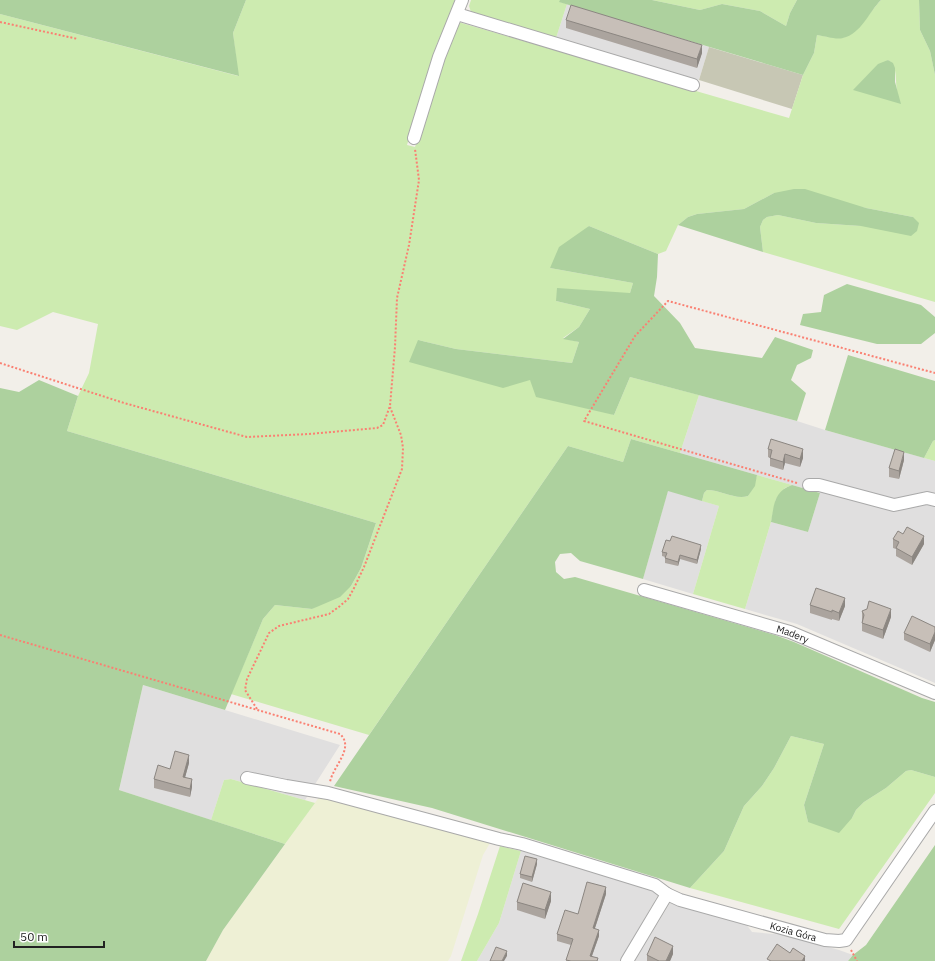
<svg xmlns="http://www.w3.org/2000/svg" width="935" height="961" font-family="'IBM Plex Sans',sans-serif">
<rect width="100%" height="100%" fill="#f2efe9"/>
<g fill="#e0dfdf">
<polygon points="567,4 709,47 699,80 556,38"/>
<polygon points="699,395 797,421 825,430 935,461 935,683 797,624 745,609 771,522 808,532 820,493 680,453"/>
<polygon points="668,490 719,506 693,594 643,579"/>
<polygon points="143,685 225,710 340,745 305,800 231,779 224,780 211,820 119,790"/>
<polygon points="521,851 656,891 658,895 620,961 477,961 499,923"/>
<polygon points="670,903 746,924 752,932 786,935 839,950 853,955 848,961 635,961"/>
</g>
<polygon fill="#c7c7b4" points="709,47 803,75 792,109 699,80"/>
<polygon fill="#eef0d5" points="322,793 490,843 483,855 451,956 448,961 206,961 223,930"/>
<g fill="#cdebb0" fill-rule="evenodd">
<path d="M246 0H456L437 44 407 145 415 147 437 78 458 22 789 118 803 75 814 53 817 35C825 36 833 38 840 38 855 38 871 10 881 0H919L920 30 930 51 935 75V302L763 252 760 227 763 220 767 217 778 215 816 223 861 226 913 217 866 208 774 193 744 209 697 214 688 217 678 225 666 251 658 254 589 226 550 268 633 283 630 293 556 301 590 309 579 327 563 338 579 342 572 363 456 349 418 340 530 380 614 415 630 377 699 395 680 453 631 439 623 462 568 446 369 735 231 694 263 619 275 605 312 609 351 586 361 568 376 523 67 431 78 396 89 373 98 324 53 312 17 330 0 326V14L238 76 233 33ZM888 60C898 66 895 79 897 90H854L870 73Z"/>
<polygon points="471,0 560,0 560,2 567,4 556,38 471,12 469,6"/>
<polygon points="652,0 797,0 790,13 786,26 760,11 722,4 700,10"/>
<polygon points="935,440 935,461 924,458 933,441"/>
<path d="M757 475 792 485 785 488 776 499 771 522 745 609 693 594 719 506 702 501 704 493 707 490C721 490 735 500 748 496L754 486Z"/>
<polygon points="791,736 824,744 804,805 808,822 852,818 856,810 864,802 886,788 906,771 911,770 935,777 935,793 839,929 690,888 724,851 744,806 762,786 774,768"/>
<polygon points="231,779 315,803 285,844 211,820 224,780"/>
<polygon points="500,846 521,851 499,923 477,961 461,961 478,914"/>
</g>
<g fill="#add19e">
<polygon points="0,0 246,0 233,33 239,76 0,14"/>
<path d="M560 0H652L700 10 722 4 760 11 786 26 790 13 797 0H881C869 12 861 34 843 38 836 40 825 36 817 35L814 53 803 75 559 2Z"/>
<polygon points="919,0 935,0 935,75 930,51 920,30"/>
<polygon points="888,60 893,63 895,68 895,82 901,104 853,90 878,64"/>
<polygon points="794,189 805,189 866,208 913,217 919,223 917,231 911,236 861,226 816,223 778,215 767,217 763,220 760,227 763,252 678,225 688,217 697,214 744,209 774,193"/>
<polygon points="589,226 658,254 657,277 654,296 680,323 695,348 762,358 775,337 813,350 811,358 797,365 791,380 806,393 797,421 630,377 614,415 536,397 530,380 503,388 409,362 418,340 456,349 572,363 579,342 563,339 579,327 590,309 556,301 557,288 630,293 633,283 550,268 559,247"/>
<polygon points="847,284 921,305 935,317 935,333 921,344 877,344 800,325 803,314 821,312 824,295"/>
<polygon points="848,355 935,381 935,440 933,441 924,458 825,430"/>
<polygon points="39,380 78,396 67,431 376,523 361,568 351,586 340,597 312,609 275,605 263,619 225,710 143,685 119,790 285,844 223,930 206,961 0,961 0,388 19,392"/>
<path d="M631 439 757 475 755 486 748 496C735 500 721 490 707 490L704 493 702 501 668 491 643 579 580 561 571 553 560 554 555 562 556 572 564 579 575 577 775 635 794 642 922 698 935 702V777L911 770 906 771 886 788 864 802 856 810 852 818 839 833 808 822 804 805 824 744 791 736 774 768 762 786 744 806 724 851 690 888 432 808 334 786 568 446 623 462Z"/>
<path d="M792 485 820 493 808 532 771 522C774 505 774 491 792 485Z"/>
<polygon points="935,845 935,961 848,961 853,955 866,945"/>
</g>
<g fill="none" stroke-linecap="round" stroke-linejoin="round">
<defs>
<g id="minor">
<polyline points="457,14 693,85"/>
<polyline points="414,138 439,57 462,0"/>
<polyline points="809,485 819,485 894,505 927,498 935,500"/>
<path id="s1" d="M644 590 790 632 935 693"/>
<polyline points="247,778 286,786 328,793 499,839 522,844 655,885 667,894"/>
<path id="s2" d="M627 961 667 894 680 900 825 940 839 941 846 940 935 811"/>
</g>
</defs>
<use href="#minor" stroke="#a9a9a9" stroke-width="14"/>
<g stroke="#fa8072" stroke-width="2" stroke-dasharray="2 2" stroke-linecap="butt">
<polyline points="0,22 78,39"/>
<polyline points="0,363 124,403 247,437 309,434 377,428 383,425 390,406 395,347 397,298 409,245 419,180 415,149"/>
<polyline points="797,483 584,421 635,336 668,301 935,373"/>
<path d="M0 635 340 734C355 748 333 766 330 782"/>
<polyline points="257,709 245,690 247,679 269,633 279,626 329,614 340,606 348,599 354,588 364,567 402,469 403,448 401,435 390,407"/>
<polyline points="851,950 857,961"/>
</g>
<use href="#minor" stroke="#fff" stroke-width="12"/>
</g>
<g fill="#aba49e">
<polygon points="566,20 702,53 697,68 566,28"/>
<polygon points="768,449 803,458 800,467 785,463 783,470 770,466 770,458 768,457"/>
<polygon points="904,460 899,479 889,477 889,468"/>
<polygon points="893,539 924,544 912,565 896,556 896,549 893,548"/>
<polygon points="701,549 697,564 680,559 678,566 665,563 665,557 662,556 662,552"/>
<polygon points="810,605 845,606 839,621 832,619 832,620 810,613"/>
<polygon points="862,611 891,617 883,639 862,631"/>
<polygon points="935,627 935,640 930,652 904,640 904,633"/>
<polygon points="189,763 185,777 192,787 190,797 154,788 154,779 170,769"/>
<polygon points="537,864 532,882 520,878 520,874"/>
<polygon points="606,894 595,928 599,936 592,956 598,961 566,961 571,945 557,941 557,934 578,914"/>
<polygon points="551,901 545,919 517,910 517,902"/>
<polygon points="673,954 670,961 647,961 647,955"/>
</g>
<g fill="#8b8681">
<polygon points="702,45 702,53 697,68 697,59"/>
<polygon points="803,449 803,458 800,467 800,459"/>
<polygon points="904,452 904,460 899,479 899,471"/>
<polygon points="785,454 785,463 783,470 783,462"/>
<polygon points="924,536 924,544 912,565 912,557"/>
<polygon points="701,545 701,549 697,564 697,560"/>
<polygon points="680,555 680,559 678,566 678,562"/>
<polygon points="845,598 845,606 839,621 839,613"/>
<polygon points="891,609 891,617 883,639 883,630"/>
<polygon points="935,632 935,640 930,652 930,644"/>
<polygon points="189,755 189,763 183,785 183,777"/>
<polygon points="192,779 192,787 190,797 190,789"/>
<polygon points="537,859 537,864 532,882 532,877"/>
<polygon points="606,887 606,894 593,934 593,928"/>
<polygon points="551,892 551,901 545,919 545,910"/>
<polygon points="599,930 599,936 590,961 590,956"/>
<polygon points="673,946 673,954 670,961 666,961"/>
<polygon points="507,951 507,956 504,961 502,961"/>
<polygon points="805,956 805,961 802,961"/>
</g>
<g fill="#c7bfb8" stroke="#8b8681">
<polygon points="571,5 702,45 697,59 566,20"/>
<polygon points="771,439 803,449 800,459 785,454 783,462 770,458 772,450 768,449"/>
<polygon points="895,449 904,452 899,471 889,468"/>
<polygon points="907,527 924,536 912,557 896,548 899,542 893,539 898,531 903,534"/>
<polygon points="672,536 701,545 697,560 680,555 678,562 665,558 667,553 662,552 666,540 670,541"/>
<polygon points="816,588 845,598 839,613 832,610 832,612 810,605"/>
<polygon points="869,601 891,609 883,630 862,623 864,615 862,611 867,609"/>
<polygon points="912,616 935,627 935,632 930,644 904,633"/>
<polygon points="175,751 189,755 183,777 192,779 190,789 154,779 158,765 170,769"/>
<polygon points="525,856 537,859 532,877 520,874"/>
<polygon points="587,882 606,887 593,928 599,930 590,956 598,958 597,961 571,961 566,960 573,939 557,934 565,910 578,914"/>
<polygon points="523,883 551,892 545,910 517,902"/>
<polygon points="655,937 673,946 666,961 659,961 647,955"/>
<polygon points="777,944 790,953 793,948 805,956 802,961 771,961 767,959"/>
<polygon points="496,947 507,951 502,961 490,961"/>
</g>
<g text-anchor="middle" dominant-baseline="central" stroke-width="3" stroke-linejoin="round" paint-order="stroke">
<g font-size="10" fill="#222" stroke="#fff">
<text stroke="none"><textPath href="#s1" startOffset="155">Madery</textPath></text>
<text stroke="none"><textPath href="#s2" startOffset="210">Kozia Góra</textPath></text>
</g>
</g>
<path d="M14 941v6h90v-6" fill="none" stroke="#222222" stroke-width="2"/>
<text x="20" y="941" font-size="12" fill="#222222" stroke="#ffffff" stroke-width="3" paint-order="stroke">50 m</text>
</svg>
